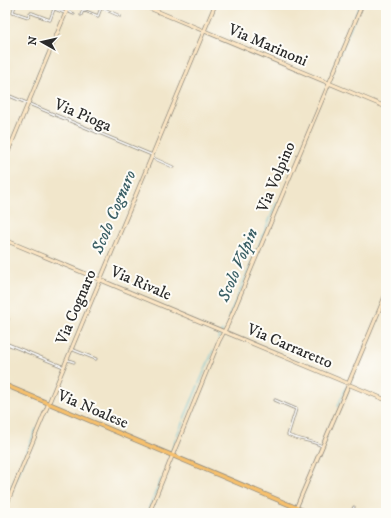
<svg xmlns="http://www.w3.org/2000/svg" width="391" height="518" font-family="'IM FELL DW Pica',serif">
<rect width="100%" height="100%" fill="#fdfcf7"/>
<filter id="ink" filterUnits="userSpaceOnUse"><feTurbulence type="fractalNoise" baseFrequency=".025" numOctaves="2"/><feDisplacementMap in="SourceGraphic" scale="8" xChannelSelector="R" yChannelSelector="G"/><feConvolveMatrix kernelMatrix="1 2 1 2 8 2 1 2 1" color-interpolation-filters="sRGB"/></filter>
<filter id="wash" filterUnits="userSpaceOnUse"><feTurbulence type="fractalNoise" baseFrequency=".012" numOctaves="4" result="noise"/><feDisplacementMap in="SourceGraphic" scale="16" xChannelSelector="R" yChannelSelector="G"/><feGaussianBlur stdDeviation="0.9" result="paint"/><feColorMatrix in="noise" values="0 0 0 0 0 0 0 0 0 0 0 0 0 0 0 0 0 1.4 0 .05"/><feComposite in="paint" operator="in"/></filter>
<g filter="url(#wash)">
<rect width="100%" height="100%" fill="#f1e6cb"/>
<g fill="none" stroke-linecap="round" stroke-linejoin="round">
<g stroke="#52bccf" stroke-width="1">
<polyline points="333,69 360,5"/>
<polyline points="35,83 48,51"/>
<polyline points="229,317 277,202"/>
<polyline points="218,339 222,331"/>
<polyline points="338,406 346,387"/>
<polyline points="171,454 175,440 213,351"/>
<polyline points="6,502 36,429"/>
<polyline points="147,513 161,479"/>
</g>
</g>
</g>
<g filter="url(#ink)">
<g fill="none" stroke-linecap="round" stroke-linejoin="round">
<defs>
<g id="street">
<polyline points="15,5 13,12 28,17 30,13 32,13 50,20 54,9"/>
<polyline points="45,5 65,13"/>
<polyline points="95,5 120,16"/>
<polyline points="67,11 74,14"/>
<polyline points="81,15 83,10 98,16 101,8"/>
<polyline points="5,94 152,155"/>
<polyline points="151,157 173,167"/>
<polyline points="5,316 8,319 5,327"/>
<polyline points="5,343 64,367"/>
<polyline points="71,349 96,359"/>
<polyline points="68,360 74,362"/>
<path d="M275 400 296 409 288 435C298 440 311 440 322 446"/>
<polyline points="351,513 354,507"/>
</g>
<g id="secondary">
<polyline points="142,5 386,107"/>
<polyline points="5,159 69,5"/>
<polyline points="5,240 347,383"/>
<polyline points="349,382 386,294"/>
<polyline points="350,385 386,400"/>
<polyline points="5,508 215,5"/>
<polyline points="149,513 219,341 228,324 362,5"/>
<polyline points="294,513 348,386"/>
</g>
<polyline id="primary" points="5,385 309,513"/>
</defs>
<use href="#street" stroke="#8e887b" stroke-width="3"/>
<use href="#secondary" stroke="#8e887b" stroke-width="4.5"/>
<use href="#primary" stroke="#8e887b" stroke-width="5"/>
<use href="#street" stroke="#fff" stroke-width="1.5"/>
<use href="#secondary" stroke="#fce6c4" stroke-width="3"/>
<use href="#primary" stroke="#f7c06c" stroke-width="3.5"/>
</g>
</g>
<g text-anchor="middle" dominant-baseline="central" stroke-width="4" stroke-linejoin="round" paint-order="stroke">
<g font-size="16" fill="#2b2b2b" stroke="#fdfcf7">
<text transform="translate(268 45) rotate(23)">Via Marinoni</text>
<text transform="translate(83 115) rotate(23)">Via Pioga</text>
<text transform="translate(276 177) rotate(-67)">Via Volpino</text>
<text transform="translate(141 283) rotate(23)">Via Rivale</text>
<text transform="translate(76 307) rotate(-67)">Via Cognaro</text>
<text transform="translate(290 346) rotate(23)">Via Carraretto</text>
<text transform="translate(93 409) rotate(23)">Via Noalese</text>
</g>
<g font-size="17" font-style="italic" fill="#395e64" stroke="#fdfcf7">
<text transform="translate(114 212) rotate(-67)">Scolo Cognaro</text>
<text transform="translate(238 265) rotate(-67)">Scolo Volpin</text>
</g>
</g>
<rect width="391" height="518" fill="none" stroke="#fdfcf7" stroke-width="20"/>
<g transform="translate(42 42) rotate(278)" stroke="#fdfcf7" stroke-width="3" paint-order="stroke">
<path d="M0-3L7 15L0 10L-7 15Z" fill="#2b2b2b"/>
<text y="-6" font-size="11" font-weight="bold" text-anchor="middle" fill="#2b2b2b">N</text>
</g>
</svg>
